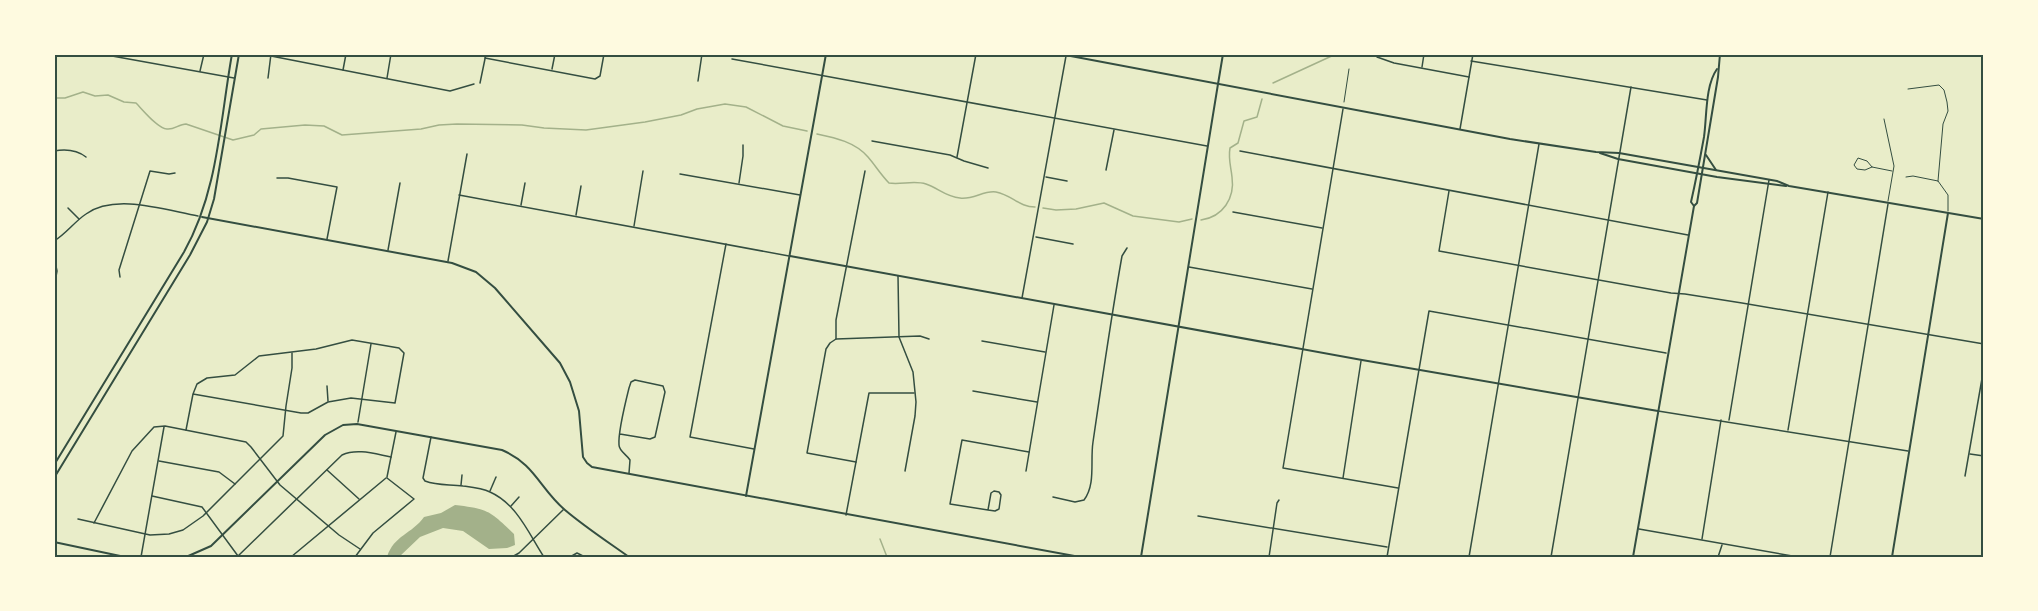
<svg xmlns="http://www.w3.org/2000/svg" width="2038" height="611" font-family="Literata,serif">
<rect width="100%" height="100%" fill="#e9edc9"/>
<path fill="#a3b18a" d="M455 505C489 509 490 511 514 534L515 545 507 548 489 549 463 531 443 528 420 537 399 557H387C394 535 412 534 424 517L441 513Z"/>
<g fill="none" stroke-linecap="round" stroke-linejoin="round">
<g stroke="#a3b18a" stroke-width="1.5">
<polyline points="1273,83 1336,54"/>
<path d="M54 98H65L83 92 95 96 108 95 124 102 136 103C142 109 158 129 167 129 174 130 179 124 186 124L233 140 254 135 261 129 305 125 324 126 342 135 421 129 439 125 457 124 522 125 544 128 586 130 645 122 681 115 697 109 725 104 746 107 783 126 807 131"/>
<path d="M817 134C836 138 855 142 868 157 875 165 881 175 889 183 901 185 914 180 926 184 938 188 946 197 960 198 973 200 984 190 996 192 1012 195 1019 207 1035 207"/>
<polyline points="1043,208 1056,210 1076,209 1104,203 1133,216 1179,222 1192,219"/>
<path d="M1201 220C1223 217 1235 198 1232 177 1231 167 1228 159 1230 148L1238 143 1244 121 1257 117 1262 99"/>
<polyline points="880,539 887,557"/>
</g>
<g stroke="#344e41" stroke-width="1">
<polyline points="1908,89 1939,85 1944,90 1947,102 1948,111 1943,124 1938,181"/>
<polyline points="1344,102 1349,69"/>
<polyline points="1884,119 1894,166 1888,201"/>
<polyline points="1872,167 1865,170 1857,169 1854,165 1858,158 1867,161 1872,167 1892,171"/>
<polyline points="1906,177 1913,176 1938,181 1948,195 1948,211"/>
</g>
<g stroke="#344e41" stroke-width="1.5">
<polyline points="101,54 234,78"/>
<polyline points="271,56 450,91 474,84"/>
<polyline points="656,56 657,54"/>
<polyline points="1377,57 1394,63 1469,77"/>
<polyline points="485,58 595,79 600,76 604,54"/>
<polyline points="732,59 1207,146"/>
<polyline points="1471,61 1707,100"/>
<polyline points="1422,67 1424,54"/>
<polyline points="552,69 555,54"/>
<polyline points="343,70 346,54"/>
<polyline points="200,71 204,54"/>
<polyline points="268,78 271,54"/>
<polyline points="387,78 391,54"/>
<polyline points="698,81 702,54"/>
<polyline points="480,83 486,54"/>
<polyline points="1343,109 1283,468 1398,488"/>
<polyline points="1460,129 1473,54"/>
<polyline points="872,141 950,155 964,161 988,168"/>
<path d="M54 151C65 149 77 150 86 157"/>
<polyline points="1240,151 1688,235"/>
<polyline points="957,157 976,54"/>
<polyline points="1106,170 1114,130"/>
<polyline points="680,174 800,195"/>
<polyline points="1046,177 1067,181"/>
<polyline points="277,178 288,178 337,187 327,239"/>
<polyline points="739,183 743,156 743,145"/>
<polyline points="1449,191 1439,251 1671,293 1685,294 1742,303 1984,344"/>
<polyline points="459,195 789,256"/>
<polyline points="521,205 525,183"/>
<polyline points="68,208 79,219"/>
<polyline points="1233,212 1322,228"/>
<polyline points="576,215 581,186"/>
<polyline points="634,226 643,171"/>
<polyline points="1036,237 1073,244"/>
<path d="M54 241C66 234 74 222 86 214 115 193 165 210 198 216"/>
<polyline points="726,244 690,437 754,449"/>
<polyline points="388,250 400,183"/>
<polyline points="54,257 57,271 54,287"/>
<polyline points="448,261 467,154"/>
<polyline points="1189,267 1312,289"/>
<polyline points="898,276 899,337 913,372 916,402 915,416 905,471"/>
<polyline points="120,277 119,270 150,171 169,174 175,173"/>
<polyline points="1022,298 1066,56"/>
<polyline points="836,339 836,320 865,171"/>
<polyline points="982,341 1045,352"/>
<polyline points="327,386 328,401"/>
<polyline points="973,391 1037,402"/>
<polyline points="1658,411 1908,451"/>
<polyline points="1729,420 1769,180"/>
<polyline points="358,422 371,344"/>
<polyline points="186,430 193,394 197,384 207,378 235,375 259,356 316,349 352,340 399,348 404,353 395,403 351,398 328,402 308,413 301,413 193,394"/>
<polyline points="1788,430 1828,192"/>
<path d="M620 434 650 439 655 437 665 392 663 386 635 380 631 382 629 388C626 400 618 434 619 445 619 451 627 455 630 460L629 473"/>
<path d="M431 437 423 478 425 481C438 486 450 484 463 486 471 487 482 488 490 492 517 504 529 534 544 557"/>
<polyline points="1970,454 1984,456"/>
<polyline points="159,461 219,472 235,484"/>
<polyline points="856,462 807,453 826,349 830,343 836,339 920,336 929,339"/>
<polyline points="327,470 359,499"/>
<polyline points="1026,471 1054,305"/>
<polyline points="1965,476 1984,367"/>
<polyline points="387,477 396,432"/>
<polyline points="1343,478 1361,361"/>
<polyline points="461,485 462,475"/>
<polyline points="490,491 496,477"/>
<polyline points="152,496 202,507 238,556"/>
<path d="M1053 497 1075 502 1084 500C1096 484 1090 461 1093 442 1102 380 1111 318 1122 256L1127 248"/>
<polyline points="511,506 519,497"/>
<polyline points="988,510 995,511 999,509 1001,495 999,492 994,491 991,493 988,510 950,504 962,440 1029,452"/>
<polyline points="846,515 869,393 914,393"/>
<polyline points="1198,516 1387,547"/>
<polyline points="78,519 150,535 169,534 183,530 203,516 283,436 286,406 292,368 292,353"/>
<polyline points="94,523 132,451 154,427 165,426 246,442 251,447 280,485 339,535 360,549"/>
<polyline points="1639,529 1798,557"/>
<polyline points="1702,539 1721,420"/>
<path d="M238 556 342 455C357 448 375 454 391 457"/>
<polyline points="141,557 164,427"/>
<polyline points="291,557 386,478"/>
<polyline points="355,557 373,533 414,499 387,478"/>
<polyline points="512,557 519,553 563,510"/>
<polyline points="570,557 577,553 585,557"/>
<polyline points="1269,557 1277,503 1279,500"/>
<polyline points="1387,557 1429,311 1666,353"/>
<polyline points="1469,557 1539,144"/>
<polyline points="1551,557 1631,87"/>
<polyline points="1718,557 1722,545"/>
<polyline points="1830,557 1888,204"/>
</g>
<g stroke="#344e41" stroke-width="2">
<polyline points="1218,84 1223,54"/>
<polyline points="202,217 452,263 476,272 495,288 560,363 570,382 579,411 583,457 587,463 592,467 1080,557"/>
<polyline points="790,256 1362,360 1658,411"/>
<polyline points="746,496 826,54"/>
<polyline points="54,542 125,557"/>
<path d="M186 557 211 546 325 435 343 425 357 424 502 450C535 464 540 489 565 510 585 527 608 542 629 557"/>
<polyline points="1892,557 1948,213"/>
</g>
<g stroke="#344e41" stroke-width="2">
<polyline points="1060,54 1510,139 1596,152 1619,153 1777,181 1789,186 1984,219"/>
<polyline points="1600,153 1618,159 1717,177 1786,186"/>
<polyline points="1706,155 1716,170"/>
<path d="M1694 206 1691 202C1696 180 1700 159 1704 137 1707 116 1705 86 1717 69"/>
<path d="M54 465 184 252C218 192 220 121 232 54"/>
<polyline points="54,478 190,255 207,222 214,199 239,54"/>
<polyline points="1141,557 1218,84"/>
<polyline points="1633,557 1694,206 1697,203 1718,77 1720,54"/>
</g>
</g>
<rect width="2038" height="611" fill="none" stroke="#fefae0" stroke-width="111"/>
<rect x="56" y="56" width="1926" height="500" fill="none" stroke="#344e41" stroke-width="2"/>
</svg>
